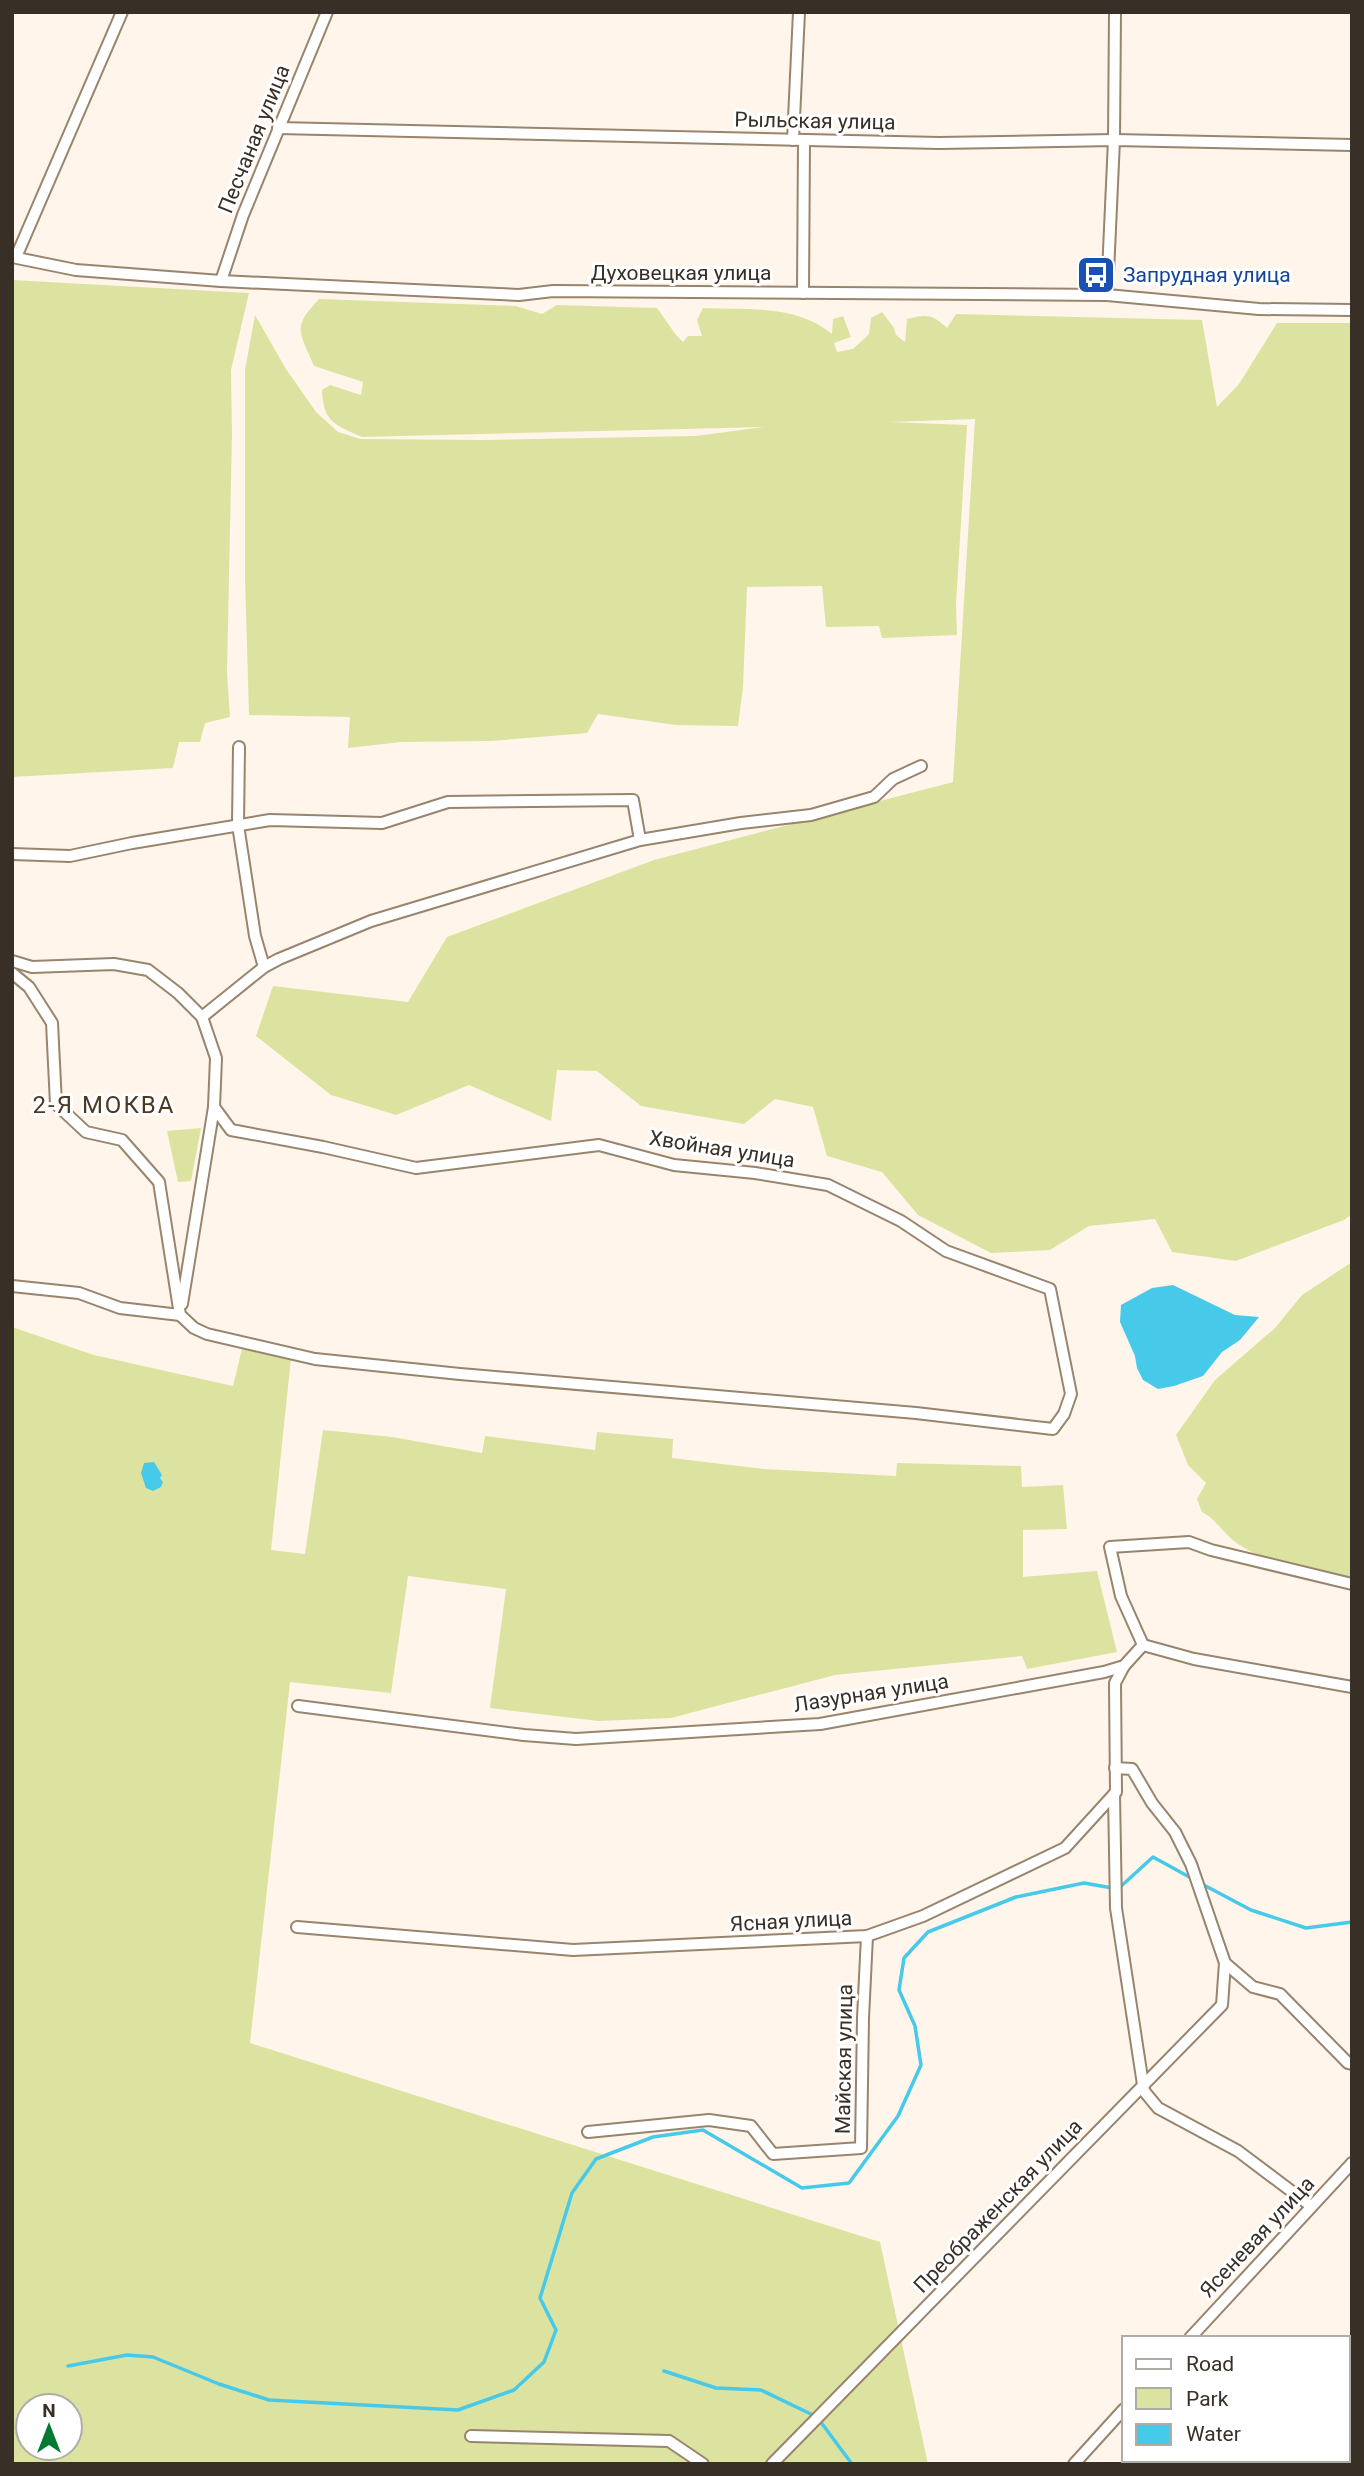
<svg xmlns="http://www.w3.org/2000/svg" width="1364" height="2476" font-family="Roboto,sans-serif">
<rect width="100%" height="100%" fill="#fff5eb"/>
<g fill="#dce3a0" fill-rule="evenodd">
<polygon points="12,280 249,293 231,370 232,434 227,672 230,717 205,723 200,742 179,742 173,768 12,777"/>
<path d="M319 299 516 306 542 314 557 305 657 308 676 335 683 342 688 336H702L697 320 703 308C748 310 796 304 832 334L833 319 843 316 851 337 834 343 837 352 853 349 869 334 871 318 882 312 894 328 896 335 905 342 907 319C926 314 933 314 947 328L956 314 1202 320 1217 407 1239 384 1277 323H1352V1214L1344 1220 1236 1261 1172 1252 1155 1219 1089 1226 1050 1250 991 1253 918 1215 882 1172 827 1156 813 1107 775 1099 744 1124 641 1106 597 1071 557 1070 551 1121 469 1085 396 1115 331 1095 256 1036 273 986 408 1002 447 937 654 860 953 782 975 419 890 422 967 425 956 604 957 635 882 638 879 626 826 627 822 586 747 587 743 687 738 726 676 725 598 714 587 733 491 741 401 742 348 748 350 717 249 715 245 577V370L255 315 286 369 316 412 338 432 360 439 483 440 695 436 764 427 362 437C335 425 323 422 322 390L330 385 361 395 363 382 314 366C300 332 291 328 319 299Z"/>
<polygon points="201,1128 191,1181 178,1182 167,1131"/>
<path d="M1352 1262V1577C1312 1569 1267 1566 1234 1541 1222 1532 1216 1519 1202 1512L1197 1499 1206 1483 1188 1465 1176 1435 1215 1380 1275 1328 1302 1295Z"/>
<path d="M12 1327 94 1355 233 1386 242 1349 291 1358 271 1550 305 1554 323 1430 392 1437 482 1453 485 1436 595 1450 597 1432 673 1439 672 1458 764 1469 896 1476 897 1463 1021 1466 1022 1487 1063 1485 1067 1529 1023 1530V1577L1097 1571 1117 1652 1027 1669 1022 1656 835 1675 671 1718 598 1721 490 1708 506 1589 408 1576 391 1693 290 1682 250 2043 880 2242 928 2464H12ZM28 2406H70V2448H28Z"/>
</g>
<g fill="#47c9ea">
<polygon points="1173,1285 1235,1315 1259,1317 1240,1340 1222,1352 1203,1376 1174,1386 1158,1389 1143,1380 1137,1368 1135,1356 1120,1322 1121,1305 1152,1288"/>
<polygon points="154,1462 162,1475 160,1478 163,1482 161,1487 153,1491 146,1488 141,1473 144,1463"/>
</g>
<g fill="none" stroke-linecap="round" stroke-linejoin="round">
<g stroke="#47c9ea" stroke-width="3.5">
<polyline points="1200,1883 1251,1910 1306,1928 1352,1922"/>
<polyline points="68,2366 127,2355 153,2357 219,2384 269,2400 458,2410 514,2390 544,2362 556,2330 540,2298 572,2193 596,2159 653,2137 703,2130 802,2188 849,2183 898,2116 921,2065 915,2026 899,1990 904,1958 928,1932 1016,1897 1084,1883 1118,1889 1153,1857 1193,1879"/>
<polyline points="664,2371 716,2388 761,2390 817,2417 852,2464"/>
</g>
<defs>
<g id="minor">
<polyline points="278,128 939,143 1114,140 1352,145"/>
<polyline points="793,140 799,12"/>
<polyline points="12,257 76,270 221,281 519,295 553,291 1107,295 1259,309 1352,310"/>
<polyline points="16,257 122,12"/>
<polyline points="221,281 243,215 327,12"/>
<polyline points="803,293 804,141"/>
<polyline points="1107,295 1114,140 1115,12"/>
<polyline points="239,747 238,825 255,936 264,967"/>
<polyline points="12,854 70,856 132,843 270,820 382,823 448,802 633,800 640,840"/>
<polyline points="12,961 32,967 114,964 148,970 178,993 202,1017 216,1058 214,1107 182,1304"/>
<polyline points="12,973 29,987 52,1023 56,1104 86,1132 122,1140 159,1182 180,1315 194,1328 207,1334 315,1359 460,1374 916,1413 1053,1429 1064,1414 1071,1394 1050,1289 946,1251 901,1221 828,1185 755,1173 674,1165 599,1145 416,1168 323,1147 231,1130 214,1107"/>
<polyline points="202,1017 264,967 279,959 371,921 640,840 741,823 811,815 874,797 893,779 921,766"/>
<polyline points="12,1286 79,1293 120,1308 180,1315"/>
<polyline points="1143,1645 1121,1596 1110,1547 1189,1542 1211,1550 1352,1584"/>
<polyline points="298,1706 524,1735 576,1739 820,1724 1104,1672 1124,1666 1143,1645 1194,1659 1352,1687"/>
<polyline points="1115,1768 1132,1769 1152,1803 1175,1832 1191,1864 1225,1963 1253,1987 1280,1994 1348,2063 1352,2064"/>
<polyline points="1114,1794 1116,1908 1144,2091 1158,2108 1238,2151 1311,2206"/>
<polyline points="297,1927 573,1950 867,1936 923,1916 1065,1848 1116,1792 1115,1683 1124,1666"/>
<polyline points="588,2132 709,2120 751,2126 773,2154 861,2148 863,2018 867,1936"/>
<polyline points="1190,2338 1352,2163"/>
<polyline points="471,2436 669,2441 703,2464"/>
<polyline points="1348,2445 1352,2441"/>
<polyline points="772,2464 1222,2005 1225,1963"/>
<polyline points="1074,2464 1124,2409"/>
<polyline points="1330,2464 1333,2460"/>
</g>
</defs>
<use href="#minor" stroke="#99846d" stroke-width="14"/>
<use href="#minor" stroke="#fff" stroke-width="10"/>
</g>
<defs>
<symbol id="bus-square" viewBox="-11 -11 22 22"><rect x="-9" y="-9" width="18" height="18" rx="4" fill="#1a4fb4" stroke="#fff"/><path d="M-5-6H5V4H4V6H2V4H-2V6H-4V4H-5ZM-3.5-4V0h7V-4ZM-3.5 1.2v1.5H-2V1.2ZM2 1.2v1.5H3.5V1.2Z" fill="#fff"/></symbol>
</defs>
<g fill-rule="evenodd">
<use href="#bus-square" x="1074" y="253" width="44" height="44"/>
</g>
<g text-anchor="middle" dominant-baseline="central" stroke-width="6" stroke-linejoin="round" paint-order="stroke">
<g font-size="21" fill="#382f26" stroke="#fff">
<text transform="translate(815 121) rotate(1)">Рыльская улица</text>
<text transform="translate(254 139) rotate(-68)">Песчаная улица</text>
<text x="681" y="273">Духовецкая улица</text>
<text transform="translate(722 1149) rotate(9)">Хвойная улица</text>
<text transform="translate(871 1693) rotate(-9)">Лазурная улица</text>
<text transform="translate(791 1921) rotate(-3)">Ясная улица</text>
<text transform="translate(844 2059) rotate(-89)">Майская улица</text>
<text transform="translate(998 2206) rotate(-46)">Преображенская улица</text>
<text transform="translate(1257 2237) rotate(-47)">Ясеневая улица</text>
</g>
<g font-size="21" fill="#164399" stroke="#fff" text-anchor="start">
<text x="1123" y="275">Запрудная улица</text>
</g>
<g font-size="24" letter-spacing="2" fill="#4c3924" stroke="#fff">
<text x="104" y="1105">2-Я МОКВА</text>
</g>
</g>
<rect width="1364" height="2476" fill="none" stroke="#382f26" stroke-width="28"/>
<rect x="1122" y="2336" width="228" height="126" fill="#ffffff" stroke="#afaca8" stroke-width="2"/>
<rect x="1136" y="2359" width="35" height="10" fill="#ffffff" stroke="#afaca8" stroke-width="2"/>
<text x="1186" y="2371" font-size="21" fill="#382f26">Road</text>
<rect x="1136" y="2388" width="35" height="21" fill="#dce3a0" stroke="#afaca8" stroke-width="2"/>
<text x="1186" y="2406" font-size="21" fill="#382f26">Park</text>
<rect x="1136" y="2424" width="35" height="21" fill="#47c9ea" stroke="#afaca8" stroke-width="2"/>
<text x="1186" y="2441" font-size="21" fill="#382f26">Water</text>
<g transform="translate(49 2427)"><circle r="33" fill="#ffffff" stroke="#afaca8" stroke-width="2"/>
<path d="M0-5L12 26L0 18L-12 26Z" fill="#047a30"/>
<text y="-10" font-size="19" font-weight="bold" text-anchor="middle" fill="#382f26">N</text>
</g>
</svg>
